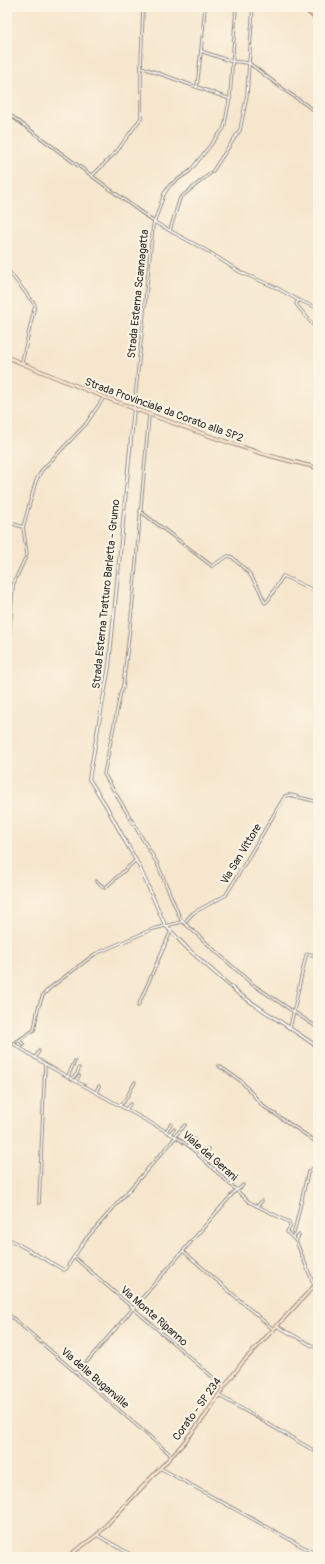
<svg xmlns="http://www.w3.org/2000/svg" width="325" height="1564" font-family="Pangolin,sans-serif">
<rect width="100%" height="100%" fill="#fcf5e5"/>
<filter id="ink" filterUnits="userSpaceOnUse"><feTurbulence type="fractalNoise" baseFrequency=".025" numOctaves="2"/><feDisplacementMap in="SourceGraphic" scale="8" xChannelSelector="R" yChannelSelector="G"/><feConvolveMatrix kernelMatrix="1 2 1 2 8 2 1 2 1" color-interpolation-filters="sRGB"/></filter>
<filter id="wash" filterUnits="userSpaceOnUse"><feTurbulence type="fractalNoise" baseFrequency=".012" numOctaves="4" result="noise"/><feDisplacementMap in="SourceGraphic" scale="16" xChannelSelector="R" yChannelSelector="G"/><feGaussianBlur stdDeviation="0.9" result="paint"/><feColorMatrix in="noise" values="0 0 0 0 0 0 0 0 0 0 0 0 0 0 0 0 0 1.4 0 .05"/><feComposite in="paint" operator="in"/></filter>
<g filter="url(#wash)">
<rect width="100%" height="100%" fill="#f6e6cd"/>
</g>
<g filter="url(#ink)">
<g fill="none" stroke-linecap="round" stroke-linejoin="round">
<defs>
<g id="minor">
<polyline points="143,7 141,67 230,99"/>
<polyline points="253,7 249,63 283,89 318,113"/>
<polyline points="197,87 201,51"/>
<polyline points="7,110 10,115 154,222 209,252 240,272 277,288 298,300 318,308"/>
<polyline points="93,175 117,151 141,118 141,67"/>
<polyline points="170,230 180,198 212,172 240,130 247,95 249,63 230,61 201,51 205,7"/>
<polyline points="7,269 35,305 22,362"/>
<polyline points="298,301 296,304 318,331"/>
<polyline points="134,408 153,226 164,194 170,185 190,171 224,128 230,97 236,7"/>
<polyline points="149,415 132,609 123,687 121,691 104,774 157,863 181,920 252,984 318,1028"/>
<polyline points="140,511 212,566 228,556 232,557 249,573 259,589 265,603 269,599 283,576 311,589 318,596"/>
<polyline points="7,522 23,527"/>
<polyline points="7,668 13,585 27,554 23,527 36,481 42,470 86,424 104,397"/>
<polyline points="96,881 105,888 136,860"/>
<polyline points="138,1006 171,931"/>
<polyline points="290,1028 306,955 309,954 318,956"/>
<polyline points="19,1040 24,1045"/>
<polyline points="14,1044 45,1064 176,1137 189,1146 249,1202 289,1222 290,1227 287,1232 296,1241 314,1285"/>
<polyline points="7,1048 34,1030 38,1008 43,995 51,987 95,954 153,929 186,921 193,913 226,895 285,796 290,795 318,802"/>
<polyline points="35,1058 39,1051"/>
<polyline points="219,1066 241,1081 263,1106 318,1143"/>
<polyline points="68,1076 75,1061"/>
<polyline points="72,1078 77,1074 79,1068"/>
<polyline points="76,1080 79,1076"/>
<polyline points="96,1092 99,1086"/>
<polyline points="120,1105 124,1102 135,1082"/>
<polyline points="126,1109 130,1104"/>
<polyline points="166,1131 171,1124"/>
<polyline points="170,1133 174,1129"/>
<polyline points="175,1136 185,1125"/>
<polyline points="189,1146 194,1139"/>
<polyline points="199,1156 203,1150"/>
<polyline points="202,1158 209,1149"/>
<polyline points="214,1170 218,1165"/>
<polyline points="228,1182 230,1179"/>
<polyline points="231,1185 237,1177"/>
<polyline points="236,1190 240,1188 243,1185"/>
<polyline points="39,1203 45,1064"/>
<polyline points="257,1206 262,1201"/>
<polyline points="293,1237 308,1172 318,1165"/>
<polyline points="7,1238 64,1270 66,1269 85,1240 176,1137"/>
<polyline points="296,1241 299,1235"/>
<polyline points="183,1251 274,1330"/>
<polyline points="74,1257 224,1387"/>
<polyline points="7,1313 172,1456"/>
<polyline points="277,1326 318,1349"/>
<polyline points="77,1373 236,1190"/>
<polyline points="218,1395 318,1453"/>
<polyline points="160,1468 318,1555"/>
<polyline points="97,1535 135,1557"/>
</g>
<polyline id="tertiary" points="134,408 109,666 89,779 105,804 140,868 165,925 188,949 239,994 318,1047"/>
<g id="secondary">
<path d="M7 357C86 391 166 422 248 449 271 457 295 462 318 468"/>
<polyline points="67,1557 97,1535 182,1445 205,1416 224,1387 242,1363 318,1282"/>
</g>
<polyline id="trunk" points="303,7 318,20"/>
</defs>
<use href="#minor" stroke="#90887c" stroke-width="3.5"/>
<use href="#tertiary" stroke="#90887c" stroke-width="4"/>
<use href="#secondary" stroke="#90887c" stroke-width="4.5"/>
<use href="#trunk" stroke="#90887c" stroke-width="5.5"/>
<use href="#minor" stroke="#fff" stroke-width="1.5"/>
<use href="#tertiary" stroke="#fff" stroke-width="2"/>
<use href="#secondary" stroke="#fde4d0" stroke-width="2.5"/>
<use href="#trunk" stroke="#f9bc8a" stroke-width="3.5"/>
</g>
</g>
<g text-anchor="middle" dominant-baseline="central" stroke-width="4" stroke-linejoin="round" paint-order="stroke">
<g font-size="11" fill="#2b2b2b" stroke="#fcf5e5">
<text transform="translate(138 294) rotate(-84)">Strada Esterna Scannagatta</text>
<text transform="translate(164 410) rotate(20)">Strada Provinciale da Corato alla SP2</text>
<text transform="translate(106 594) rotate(-84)">Strada Esterna Tratturo Barletta - Grumo</text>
<text transform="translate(241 854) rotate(-59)">Via San Vittore</text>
<text transform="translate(210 1156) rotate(41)">Viale dei Gerani</text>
<text transform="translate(154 1316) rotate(41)">Via Monte Ripanno</text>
<text transform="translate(95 1378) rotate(41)">Via delle Buganville</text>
<text transform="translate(197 1409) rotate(-54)">Corato - SP 234</text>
</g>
</g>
<rect width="325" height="1564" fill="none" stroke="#fcf5e5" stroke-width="24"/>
</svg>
